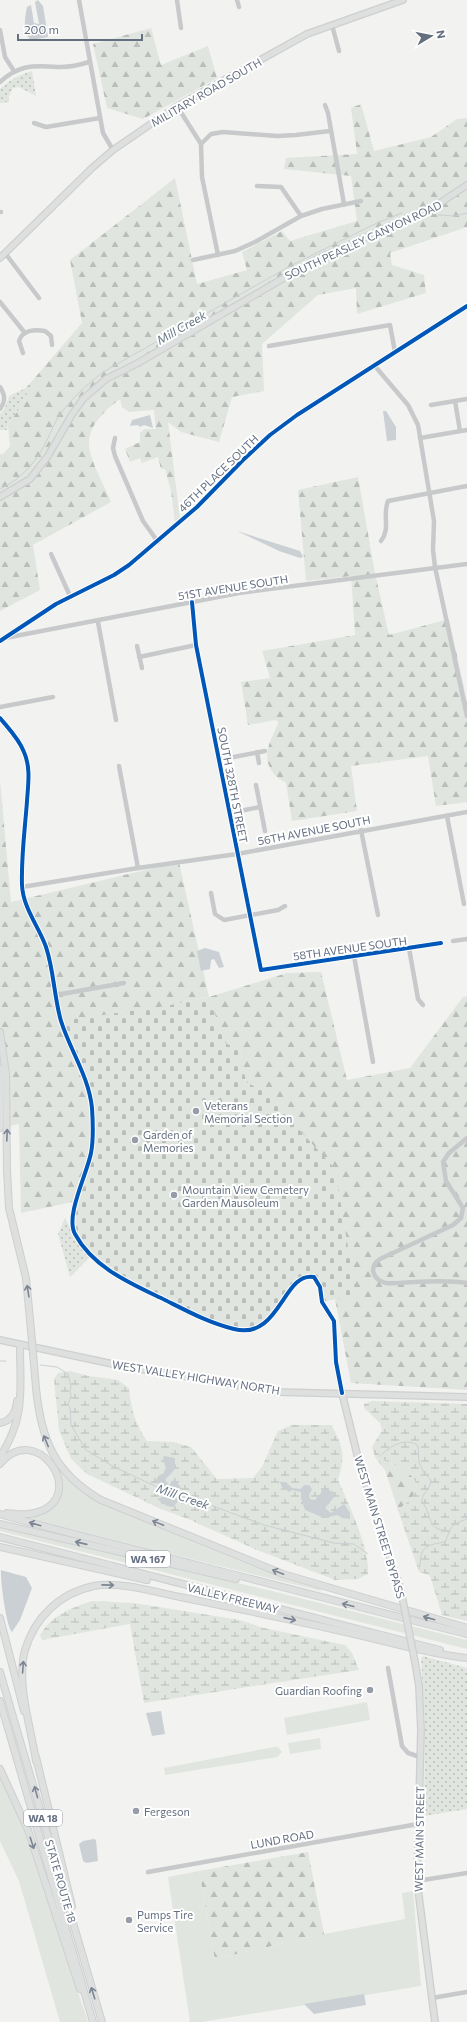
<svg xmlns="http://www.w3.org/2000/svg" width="467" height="2022" font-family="Commissioner,sans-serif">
<defs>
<pattern id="forest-firs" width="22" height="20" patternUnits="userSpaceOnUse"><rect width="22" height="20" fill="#e0e5df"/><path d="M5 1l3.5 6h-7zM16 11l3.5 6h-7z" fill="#b9beba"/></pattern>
<pattern id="wetland-marsh" width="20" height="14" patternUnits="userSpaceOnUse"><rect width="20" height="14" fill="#e0e5df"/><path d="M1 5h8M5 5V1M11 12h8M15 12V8" fill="none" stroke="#b9beba"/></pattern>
<pattern id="cemetery-stones" width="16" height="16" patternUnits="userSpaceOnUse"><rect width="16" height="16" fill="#e0e5df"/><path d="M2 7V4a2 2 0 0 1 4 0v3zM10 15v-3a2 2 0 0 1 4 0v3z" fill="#b9beba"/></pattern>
<pattern id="park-dots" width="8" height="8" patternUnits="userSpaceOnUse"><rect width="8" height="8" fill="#e0e5df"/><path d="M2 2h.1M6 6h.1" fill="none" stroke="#b9beba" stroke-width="1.8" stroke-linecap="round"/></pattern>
</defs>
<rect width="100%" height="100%" fill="#f2f3f1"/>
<g fill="#e0e5df">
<polygon points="58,1467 81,1491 110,1507 255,1567 321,1589 321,1591 30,1519 41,1514 52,1506 61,1479"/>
<polygon points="0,1527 268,1590 467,1640 467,1649 0,1531"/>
<polygon points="367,1702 370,1720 287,1735 284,1718"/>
<polygon points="320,1738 321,1749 290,1754 288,1743"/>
<polygon points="274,1747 278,1747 282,1752 277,1757 165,1775 164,1768"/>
<polygon points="0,1776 15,1804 88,2022 60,2022 19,1881 0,1841"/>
<polygon points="199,1871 215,1959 324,1934 405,1919 402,1893 413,1891 421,1986 202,2022 190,2022 168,1877"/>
</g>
<g fill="url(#forest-firs)">
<polygon points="151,28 161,65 208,46 217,78 143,119 107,108 93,44"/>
<path d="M361 104 374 151 431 137 457 119 467 118V227L390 253 392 265 424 275 426 293 357 314 356 288 318 295 262 344 264 391 232 397 219 442 181 432 168 422 180 519 175 522 171 491 165 469H161L158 457 142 463 140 458 130 462 125 449 140 442V433L144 429H156L154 410 129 412 122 407 120 399C70 437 91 454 111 502L33 545 40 590 0 611V454H3L10 446 8 425 27 397 26 388 82 323 70 260 175 178 197 284 247 270 242 252 282 231 290 241 357 221 351 176 284 169 286 158 357 154 351 108Z"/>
<path d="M358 477 375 573 389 635 449 619 467 701V802L436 806 428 756 351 766 357 811 292 821 286 783C284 781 280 780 278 778 259 761 269 743 278 724V721L275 720 248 725 241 682 270 678 262 651 355 635 351 576 306 581 298 490Z"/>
<polygon points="0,780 11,902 179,862 209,997 287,973 321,972 347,1080 410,1068 463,997 467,996 467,1390 351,1383 335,1299 356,1295 265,1092 246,1082 240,1050 225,1043 208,997 166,1006 89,1091 92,1144 77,1201 21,1213 19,1124 0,1128"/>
<path d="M375 1457C386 1461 420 1472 416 1489 414 1498 404 1505 398 1510L385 1470Z"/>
<polygon points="308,1852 324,1934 215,1959 199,1871"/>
</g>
<g fill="url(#wetland-marsh)">
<path d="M70 1371 89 1376 118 1380 129 1388C131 1408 135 1424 147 1441L173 1442 191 1447 217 1479 253 1478 262 1467 278 1431 292 1425H331C343 1444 346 1458 338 1479 348 1504 370 1548 368 1574L358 1579 335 1580 257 1550 188 1519 161 1509 87 1474 71 1459 59 1430 54 1379 58 1373Z"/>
<path d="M372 1401 467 1404V1621L442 1615 431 1579 429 1575 419 1572 398 1510C404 1505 414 1498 416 1489 420 1472 386 1461 375 1457L372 1447 382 1430 380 1423 364 1408V1404Z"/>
<path d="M92 1601 134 1603 240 1620 264 1628 345 1645 352 1653 359 1670 144 1703 130 1624 42 1640 40 1635C52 1615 71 1608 92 1601Z"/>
</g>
<polygon fill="url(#cemetery-stones)" points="209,997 225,1043 240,1050 246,1082 265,1092 335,1169 356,1295 322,1302 317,1280 303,1278 263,1326 254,1330 234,1330 139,1288 98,1261 75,1234 72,1221 92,1144 89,1091 61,1021 166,1006"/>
<g fill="url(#park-dots)">
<path d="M32 71 36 96 19 87 13 88 9 96V102L0 103V89C9 80 19 75 32 71Z"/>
<polygon points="26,388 27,397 8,425 7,430 0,430 0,414 5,408 9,396"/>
<polygon points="65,1218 79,1244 90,1257 70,1277 58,1234"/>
<polygon points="423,1656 467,1668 467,1809 424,1816 425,1725 421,1658"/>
</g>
<g fill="#cad0d4">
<path d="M38 0 43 6 48 37 31 40C22 33 25 17 27 7L31 5 34 23 39 24 35 2Z"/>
<polygon points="383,411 386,411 396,427 396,440 387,441"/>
<polygon points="150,415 153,428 144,425 140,427 138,425 130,426 132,420"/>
<polygon points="237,531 300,551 303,557 300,558 279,551"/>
<polygon points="205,948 219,952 224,967 219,968 214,959 211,960 210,969 201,971 197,951"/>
<polygon points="164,1456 175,1458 175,1469 165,1480 169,1485 175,1479 181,1488 178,1492 178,1501 173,1507 167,1506 157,1499 167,1495 168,1490 162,1487 156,1481 158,1476 164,1473 166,1468 163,1459"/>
<polygon points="280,1482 286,1482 292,1488 301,1489 303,1486 309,1485 312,1489 309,1495 310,1499 315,1500 321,1493 322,1488 334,1492 335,1496 325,1508 331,1513 344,1504 350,1513 350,1519 343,1518 337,1515 324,1518 305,1510 301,1498 301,1492 292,1490 289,1492 282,1487"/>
<path d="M1 1570 26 1577 32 1588 20 1620 12 1632C6 1627 0 1578 1 1570Z"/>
<polygon points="161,1711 165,1734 152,1736 146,1713"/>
<polygon points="94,1839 96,1840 98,1861 86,1863 83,1861 79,1844 83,1841"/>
<polygon points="364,1994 366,2005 314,2014 304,2004"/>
</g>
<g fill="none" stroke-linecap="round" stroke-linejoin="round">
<g stroke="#cad0d4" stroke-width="1">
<polyline points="438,215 455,216 467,213"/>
<path d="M0 489C22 479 38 460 48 438 52 430 55 421 61 413 73 397 88 384 103 372L292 265 377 223 402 213"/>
<polyline points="0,1361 6,1361"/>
<polyline points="40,1365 57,1367 68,1374 71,1387 70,1391 71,1396 68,1404 70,1408 71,1425 86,1450 114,1467 168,1492"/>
<path d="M380 1456C389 1447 406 1436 418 1446L419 1462 424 1473 431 1480C431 1488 423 1492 422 1500 422 1503 425 1505 426 1508 432 1522 429 1529 448 1531"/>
<polyline points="177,1495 205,1503 264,1525 334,1543 354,1544 368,1554"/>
<path d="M419 1569C421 1565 420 1561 421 1556 423 1544 435 1544 445 1542 452 1527 449 1525 467 1519"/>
</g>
<defs>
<g id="major">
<polyline points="0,258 92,168 113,150 177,106 307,34 403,0"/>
<polyline points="0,497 30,479 48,456 71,416 83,399 106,379 138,363 313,261 437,205 467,185"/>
<polyline points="0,1340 122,1366 277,1392 467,1397"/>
<polyline points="342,1393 359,1462 401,1591"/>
<polyline points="415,1662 419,1686 421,1730 417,1881 435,2022"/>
</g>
<g id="highway">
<polyline points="0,1032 6,1074 7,1170 9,1208 26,1278 31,1330"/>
<polyline points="0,1069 0,1128"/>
<path d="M36 1388C41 1439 54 1473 101 1500L283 1574 467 1628"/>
<path d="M0 1423C11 1421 16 1412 17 1401"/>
<path d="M0 1457C26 1416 20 1391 20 1345"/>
<path d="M0 1464C35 1420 87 1492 41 1511 30 1516 18 1514 7 1513"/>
<path d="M0 1514C65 1533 131 1548 197 1565 287 1588 377 1612 467 1634"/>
<polyline points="0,1524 236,1579"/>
<polyline points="0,1537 440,1650"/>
<polyline points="0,1547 147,1580"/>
<polyline points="0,1618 24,1711"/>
<polyline points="0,1672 102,2022"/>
<polyline points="0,1701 93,2022"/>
<polyline points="36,1757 72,1906"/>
<path d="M36 1761C31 1728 16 1683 25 1650 35 1617 60 1593 94 1586 119 1581 155 1592 180 1597 240 1609 299 1621 358 1635 394 1643 430 1654 467 1658"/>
<polyline points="0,1769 28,1830 80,1989"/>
</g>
</defs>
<use href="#major" stroke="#cecfcf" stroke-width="8"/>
<use href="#highway" stroke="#cecfcf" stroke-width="8"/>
<g stroke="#c8c9cb" stroke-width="4.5">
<polyline points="79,0 103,133 113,150"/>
<polyline points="177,0 181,28"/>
<polyline points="237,0 239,7"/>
<polyline points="332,25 339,51"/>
<polyline points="0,30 5,57 14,71"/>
<path d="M0 82C21 63 35 66 61 67 71 67 80 65 89 62"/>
<polyline points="325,105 328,113 344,204"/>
<polyline points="177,106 201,144 202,177 218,255"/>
<polyline points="34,123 46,127 100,118"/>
<polyline points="201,144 211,134 223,132 277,136 296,135 330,131"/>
<polyline points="257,186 281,187 301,216"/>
<polyline points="0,212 1,212"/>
<polyline points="5,253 39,298"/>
<polyline points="193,260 235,251 255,242 301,216 322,209 361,201"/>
<polyline points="0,302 25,333"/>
<polyline points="269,346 390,325 395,352"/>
<path d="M23 353 19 341C22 330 35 329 45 331L51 336 52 345"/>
<polyline points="374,365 408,405 418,425 434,521 433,550 435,567 467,716"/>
<path d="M0 387C5 395 6 401 0 409"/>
<polyline points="455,401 460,431"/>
<polyline points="431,405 467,399"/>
<polyline points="115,438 113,448 115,456 143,521 158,542"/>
<polyline points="420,438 467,430"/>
<path d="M381 541C391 528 382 515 388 501L467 486"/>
<polyline points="51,554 70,596"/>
<polyline points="192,602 196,645 261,970 441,943"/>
<polyline points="98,622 116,720"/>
<polyline points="5,638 239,593 467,564"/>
<polyline points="0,641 56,604 114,575 129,565 197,507 243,460 270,435 297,415 467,306"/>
<polyline points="137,646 142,668"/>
<polyline points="139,657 196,645"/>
<polyline points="0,707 53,697"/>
<path d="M0 718C9 729 19 739 24 752 31 768 28 785 27 801 25 829 21 857 22 885 23 908 39 927 46 947 54 971 54 997 61 1021 70 1050 89 1077 92 1108 93 1123 94 1138 91 1153 87 1174 65 1216 75 1234 93 1268 132 1284 165 1300 187 1311 209 1323 234 1329 280 1341 283 1271 314 1277L320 1287 322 1302 334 1321 336 1362 342 1393"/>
<polyline points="257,752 259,763"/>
<polyline points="218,760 265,751"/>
<polyline points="119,766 138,868"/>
<polyline points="256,785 265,831"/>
<polyline points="230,813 260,807"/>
<polyline points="447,816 464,904"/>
<polyline points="361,830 378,915"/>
<polyline points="22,887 138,868 237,854 467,812"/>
<polyline points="211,893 215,914 224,920 278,910 285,906"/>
<polyline points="453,941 467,939"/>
<polyline points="409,948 418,999 423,1005"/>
<polyline points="354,956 373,1062"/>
<polyline points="56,995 124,983"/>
<path d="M467 1138 449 1153 443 1162 446 1181 463 1208 461 1218 453 1225 380 1259C368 1267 373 1280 386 1283 395 1284 405 1282 414 1282 432 1281 450 1280 467 1283"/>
<polyline points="388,1668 402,1746 408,1753 420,1757"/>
<polyline points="148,1872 418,1824"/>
<polyline points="417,1881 467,1873"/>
<polyline points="432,1998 467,1992"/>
</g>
<use href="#major" stroke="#dedfdf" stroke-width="5.5"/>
<use href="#highway" stroke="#dedfdf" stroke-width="6"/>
<defs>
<polyline id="major-bridge" points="401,1591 415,1662"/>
<polyline id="highway-bridge" points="31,1330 36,1388"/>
</defs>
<use href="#major-bridge" stroke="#cecfcf" stroke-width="8" stroke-linecap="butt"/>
<use href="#highway-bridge" stroke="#cecfcf" stroke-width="8" stroke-linecap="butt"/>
<use href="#major-bridge" stroke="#dedfdf" stroke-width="5.5"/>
<use href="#highway-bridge" stroke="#dedfdf" stroke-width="6"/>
<defs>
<g id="cycleway">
<polyline points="192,602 196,645 261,970 441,943"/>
<polyline points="0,641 56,604 114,575 129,565 197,507 243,460 270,435 297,415 467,306"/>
<path d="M0 718C9 729 19 739 24 752 31 768 28 785 27 801 25 829 21 857 22 885 23 908 39 927 46 947 54 971 54 997 61 1021 70 1050 89 1077 92 1108 93 1123 94 1138 91 1153 87 1174 65 1216 75 1234 93 1268 132 1284 165 1300 187 1311 209 1323 234 1329 280 1341 283 1271 314 1277L320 1287 322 1302 334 1321 336 1362 342 1393"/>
</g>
</defs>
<use href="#cycleway" stroke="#fff" stroke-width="6"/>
<use href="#cycleway" stroke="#0057b8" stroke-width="4"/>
</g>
<defs><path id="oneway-shaft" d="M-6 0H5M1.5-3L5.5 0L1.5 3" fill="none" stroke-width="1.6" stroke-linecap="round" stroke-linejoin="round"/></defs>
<g stroke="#7c8593">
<use href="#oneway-shaft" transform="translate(7 1135) rotate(-88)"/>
<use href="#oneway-shaft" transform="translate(28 1291) rotate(-99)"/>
<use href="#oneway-shaft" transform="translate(46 1441) rotate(-112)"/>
<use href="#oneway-shaft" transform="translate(158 1523) rotate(-158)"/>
<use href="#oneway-shaft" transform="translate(35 1524) rotate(-164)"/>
<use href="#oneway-shaft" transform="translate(81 1543) rotate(-167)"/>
<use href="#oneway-shaft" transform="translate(278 1572) rotate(-159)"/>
<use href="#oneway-shaft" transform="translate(108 1585) rotate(1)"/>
<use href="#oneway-shaft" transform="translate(348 1605) rotate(-166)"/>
<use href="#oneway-shaft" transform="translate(429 1618) rotate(-164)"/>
<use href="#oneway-shaft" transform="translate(290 1619) rotate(13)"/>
<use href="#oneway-shaft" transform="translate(23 1667) rotate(-86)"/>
<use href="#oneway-shaft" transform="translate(36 1792) rotate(-105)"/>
<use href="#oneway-shaft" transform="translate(32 1843) rotate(72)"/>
<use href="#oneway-shaft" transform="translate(93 1993) rotate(-107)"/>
</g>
<g fill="#969da8" stroke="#fff" stroke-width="1.5">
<circle cx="196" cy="1111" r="4"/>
<circle cx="135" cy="1140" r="4"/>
<circle cx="174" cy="1195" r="4"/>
<circle cx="370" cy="1690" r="4"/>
<circle cx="136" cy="1811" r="4"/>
<circle cx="129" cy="1920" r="4"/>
</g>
<g text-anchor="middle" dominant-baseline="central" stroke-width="4" stroke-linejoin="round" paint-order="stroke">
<g fill="#fff" stroke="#929aa6" stroke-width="1">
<rect x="126" y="1551" width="44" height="16" rx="3"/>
<rect x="24" y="1810" width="38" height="16" rx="3"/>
</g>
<g font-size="10" font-weight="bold" fill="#646f80">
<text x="148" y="1559">WA 167</text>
<text x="43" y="1818">WA 18</text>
</g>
<g font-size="11" fill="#646f80" stroke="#fff">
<text transform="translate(206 92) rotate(-30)">MILITARY ROAD SOUTH</text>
<text transform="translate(363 240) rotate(-25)">SOUTH PEASLEY CANYON ROAD</text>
<text transform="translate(218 473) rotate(-44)">46TH PLACE SOUTH</text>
<text transform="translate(233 587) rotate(-9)">51ST AVENUE SOUTH</text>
<text transform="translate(233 785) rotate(79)">SOUTH 328TH STREET</text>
<text transform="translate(314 830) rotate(-11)">56TH AVENUE SOUTH</text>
<text transform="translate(350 948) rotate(-8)">58TH AVENUE SOUTH</text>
<text transform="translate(196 1377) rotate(9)">WEST VALLEY HIGHWAY NORTH</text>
<text transform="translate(380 1527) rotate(73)">WEST MAIN STREET BYPASS</text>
<text transform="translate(233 1598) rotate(14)">VALLEY FREEWAY</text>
<text transform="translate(282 1839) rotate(-10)">LUND ROAD</text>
<text transform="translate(419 1839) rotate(-89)">WEST MAIN STREET</text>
<text transform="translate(61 1881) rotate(74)">STATE ROUTE 18</text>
</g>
<g font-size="11" fill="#646f80" stroke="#fff" text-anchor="start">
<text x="204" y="1105">Veterans<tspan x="204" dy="13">Memorial Section</tspan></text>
<text x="143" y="1134">Garden of<tspan x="143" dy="13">Memories</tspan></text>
<text x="182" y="1189">Mountain View Cemetery<tspan x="182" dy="13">Garden Mausoleum</tspan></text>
<text x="362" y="1690" text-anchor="end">Guardian Roofing</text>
<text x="144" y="1811">Fergeson</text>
<text x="137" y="1914">Pumps Tire<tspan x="137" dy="13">Service</tspan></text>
</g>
<g font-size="12" font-style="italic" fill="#657684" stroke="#fff">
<text transform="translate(181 327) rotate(-30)">Mill Creek</text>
<text transform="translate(183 1496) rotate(19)">Mill Creek</text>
</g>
</g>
<g transform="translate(431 36) rotate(80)" stroke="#ffffff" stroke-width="3" paint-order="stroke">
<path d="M0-3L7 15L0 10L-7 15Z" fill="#646f80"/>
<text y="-6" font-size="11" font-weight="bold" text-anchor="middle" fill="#646f80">N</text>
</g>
<path d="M18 34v6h124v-6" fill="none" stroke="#646f80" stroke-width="2"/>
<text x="24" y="34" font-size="12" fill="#646f80" stroke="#ffffff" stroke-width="3" paint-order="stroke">200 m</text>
</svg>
